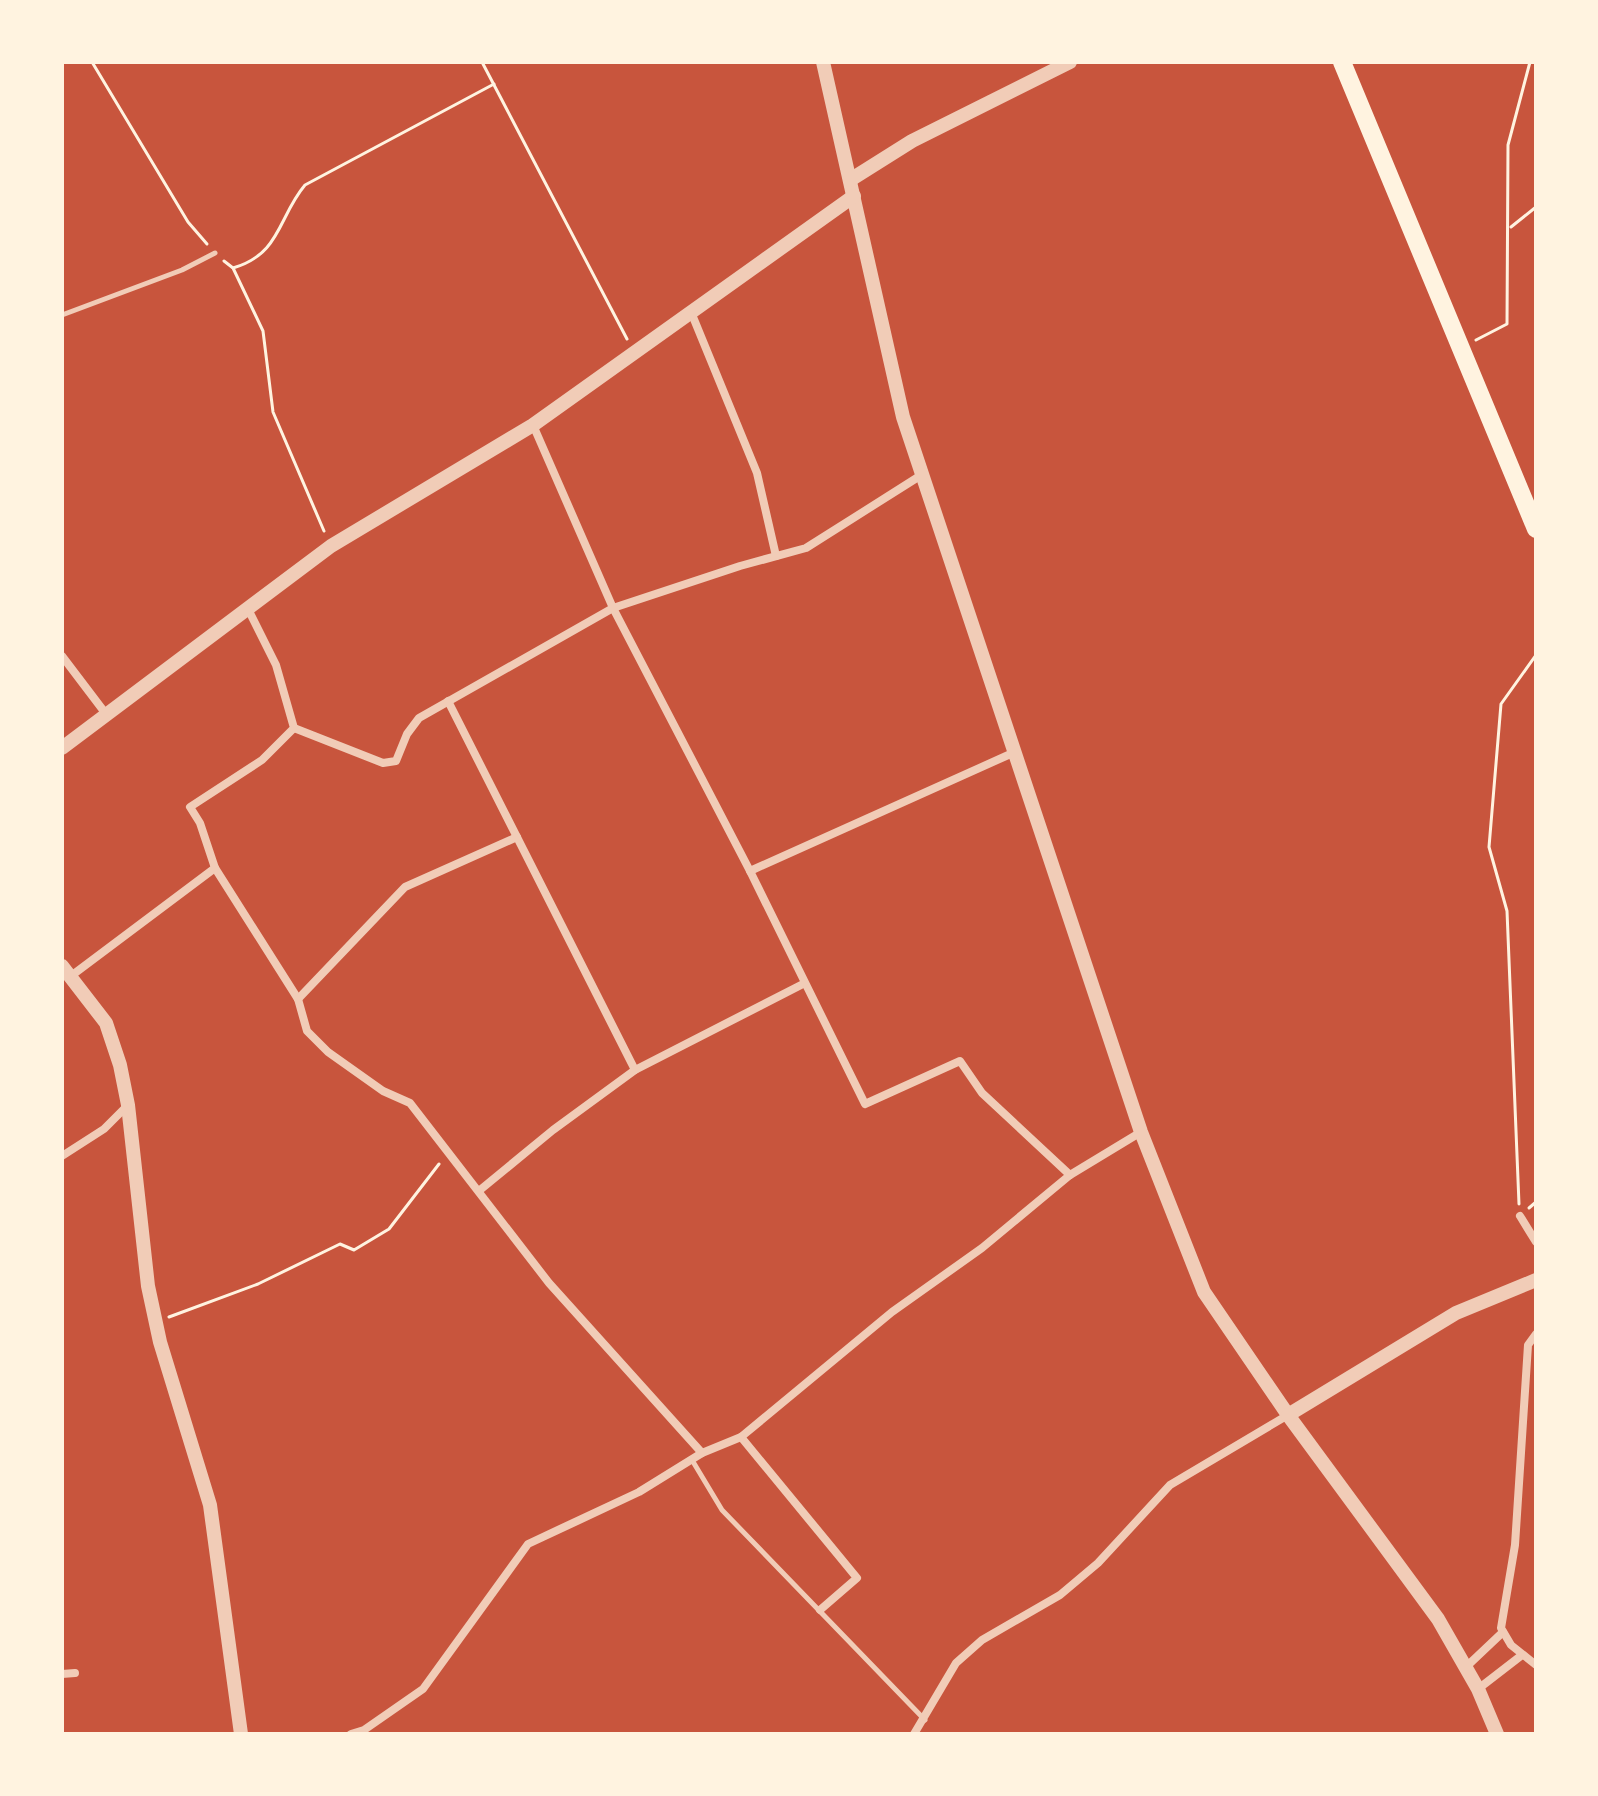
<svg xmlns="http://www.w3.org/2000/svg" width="1598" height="1796" font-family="Cabin,sans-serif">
<rect width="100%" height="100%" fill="#c8553d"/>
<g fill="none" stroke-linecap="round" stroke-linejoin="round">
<g stroke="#fff3e0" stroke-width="3">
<polyline points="92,62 188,222 207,244"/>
<polyline points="482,62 627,339"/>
<polyline points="1511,227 1536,207"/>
<polyline points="224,261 233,268 263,331 273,412 324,531"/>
<path d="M233 268C281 254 278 217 305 185L494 84"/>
<polyline points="1476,340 1507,324 1508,145 1530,62"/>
<polyline points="1519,1204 1507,911 1489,847 1501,704 1536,655"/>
<polyline points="1529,1208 1536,1202"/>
<polyline points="169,1317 258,1284 340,1244 354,1250 389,1229 439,1164"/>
</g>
<g stroke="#f1ccb7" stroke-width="5">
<polyline points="62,315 182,270 215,253"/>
<polyline points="692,1460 722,1510 925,1720"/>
</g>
<g stroke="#f1ccb7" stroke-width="8">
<polyline points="691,312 757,473 776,556"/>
<polyline points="533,425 613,608 750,871 865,1104 960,1061 982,1093 1070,1175"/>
<polyline points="248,609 276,665 294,728 262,760 190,807 200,823 215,868 298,999 307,1031 328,1052 383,1091 410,1103 549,1283 702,1453"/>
<polyline points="62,656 106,714"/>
<polyline points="448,701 635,1070"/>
<polyline points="294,728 383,763 396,761 407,734 419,718 613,608 740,566 806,548 923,474"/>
<polyline points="750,871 1015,752"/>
<polyline points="71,976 215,868"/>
<polyline points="298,999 405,887 517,837"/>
<polyline points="62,1156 104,1129 127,1106"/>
<polyline points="480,1190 553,1130 635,1070 803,984"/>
<polyline points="1520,1216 1536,1242"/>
<polyline points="1536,1334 1528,1345 1515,1545 1501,1628 1511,1645 1536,1665"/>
<polyline points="741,1437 857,1578 820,1610"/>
<polyline points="1466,1667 1503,1632"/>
<polyline points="62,1674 75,1673"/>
<polyline points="1478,1689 1522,1655"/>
<polyline points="351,1734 364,1730 423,1689 528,1544 639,1492 702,1453 741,1437 892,1312 982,1248 1070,1175 1141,1132"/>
<polyline points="914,1734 956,1663 982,1640 1060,1595 1098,1563 1170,1485 1288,1415"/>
</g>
<g stroke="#f1ccb7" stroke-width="14">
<polyline points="823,62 903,417 1141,1132 1204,1292 1288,1415 1438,1619 1478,1689 1497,1734"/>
<polyline points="850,180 912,141 1070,62"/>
<polyline points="62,748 331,546 533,425 854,196"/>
<polyline points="62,966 106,1023 120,1065 128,1105 148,1286 160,1342 210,1505 241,1734"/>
<polyline points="1288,1415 1456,1313 1536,1280"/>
</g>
<polyline stroke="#fff3e0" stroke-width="18" points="1342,62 1536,529"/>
</g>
<rect width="1598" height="1796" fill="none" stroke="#fff3e0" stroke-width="128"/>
</svg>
